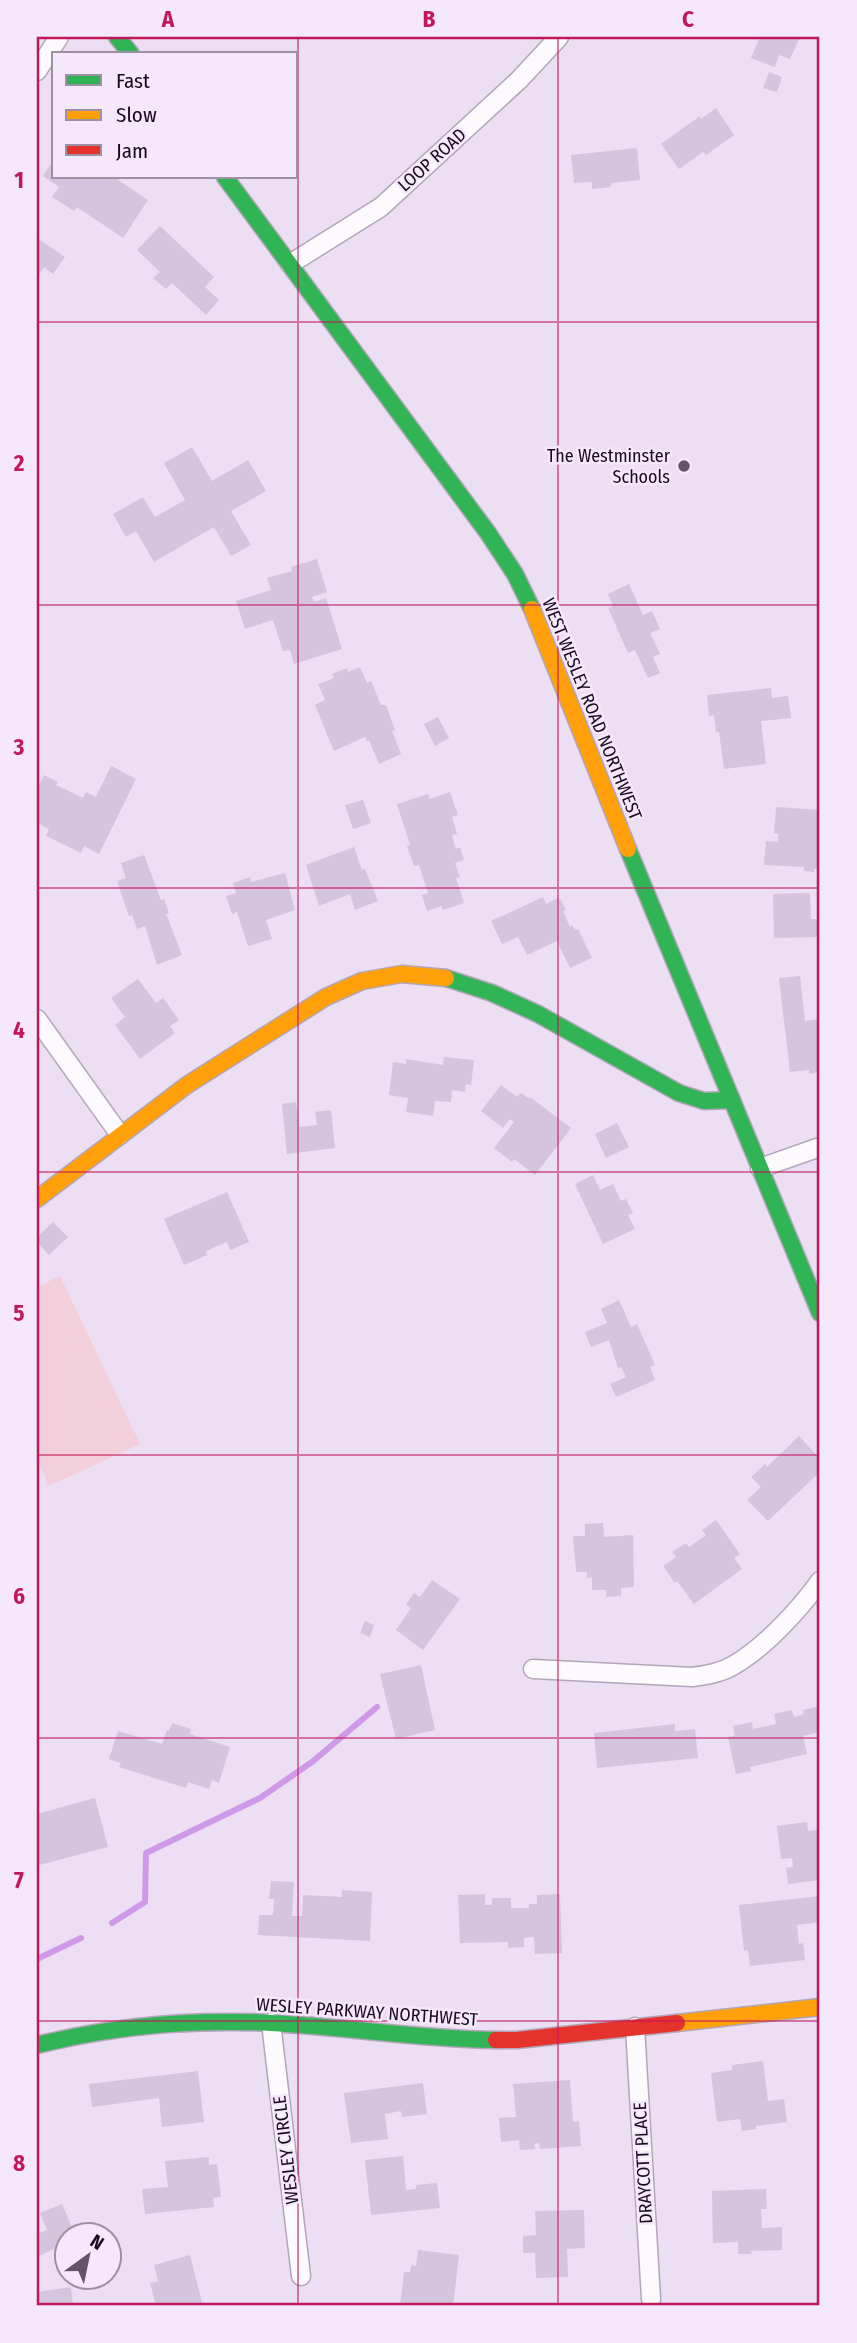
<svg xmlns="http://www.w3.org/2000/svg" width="857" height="2343" font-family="'Fira Sans Condensed',sans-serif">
<rect width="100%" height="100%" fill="#ecdef3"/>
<polygon fill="#f2cfda" points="60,1276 140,1444 49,1486 37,1459 37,1287"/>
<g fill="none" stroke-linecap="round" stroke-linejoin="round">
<g stroke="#cf98e8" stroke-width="6">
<polyline points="112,1923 145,1902 146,1853 260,1798 312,1762 377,1707"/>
<polyline points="37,1959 81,1938"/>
</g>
</g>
<g fill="#d5c4dd">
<polygon points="760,37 800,37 790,59 779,55 775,67 751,58"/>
<polygon points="769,72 782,77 777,92 763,88"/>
<polygon points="716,108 734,135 706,155 703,152 679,169 661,144 700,116 701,119"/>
<polygon points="637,148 640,180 611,183 611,187 592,189 592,182 574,183 571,155"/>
<polygon points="54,159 54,177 114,177 148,200 123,238 77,207 74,211 52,197 59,187 43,176"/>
<polygon points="160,226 214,277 205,287 219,300 206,315 172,283 166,289 153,278 160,272 137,250"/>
<polygon points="37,238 65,257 53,274 44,267 37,277"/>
<polygon points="192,447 212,481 248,460 266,491 231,511 251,545 231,556 214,527 154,562 136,531 126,537 113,514 143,497 155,517 185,500 164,463"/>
<polygon points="317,559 327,592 312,597 314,602 326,598 342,649 294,664 290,650 283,651 273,620 245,629 236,601 271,590 267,578 292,571 291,567"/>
<polygon points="629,584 643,615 652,611 660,629 650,633 660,654 653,657 660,673 648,678 635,650 628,653 608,608 613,606 608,594"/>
<polygon points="360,667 367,683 371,681 381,705 386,705 395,730 392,731 401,754 379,764 369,740 367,742 365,737 334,751 315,705 325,700 318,684 334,678 332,674 347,668 348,672"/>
<polygon points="771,688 772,698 788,696 791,718 761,721 766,764 724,769 719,732 716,732 714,715 709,716 707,695"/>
<polygon points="438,717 449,738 435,746 424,724"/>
<polygon points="111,766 136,779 99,854 84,846 81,853 46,836 49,829 37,823 39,815 37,814 37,789 44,775 58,782 56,785 83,798 86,792 96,797"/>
<polygon points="450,792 458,815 452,817 457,834 452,835 456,849 460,847 464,860 455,863 460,877 456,878 464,903 443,910 441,906 427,911 422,895 428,893 419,865 414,866 407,846 410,845 397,804 428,794 430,799"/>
<polygon points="363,800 371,823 353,829 345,805"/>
<polygon points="776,807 820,810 820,869 814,869 814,872 804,871 804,867 764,865 766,841 778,842 778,834 774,833"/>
<polygon points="354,847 362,870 365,869 378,901 355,910 350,894 319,906 306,865"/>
<polygon points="144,855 161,900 164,899 169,913 166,914 182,955 157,965 145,926 137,929 132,915 129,916 117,881 126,878 121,863"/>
<polygon points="285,873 295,910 266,920 272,939 248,946 237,912 232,914 226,896 236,893 233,883 250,877 251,882"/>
<polygon points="810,893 811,919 820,919 820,937 774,938 773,894"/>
<polygon points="543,897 546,904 558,898 561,900 566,910 563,911 570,927 572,925 575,930 578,929 592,958 570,968 557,941 527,955 518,937 502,944 491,921"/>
<polygon points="800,976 805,1021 820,1019 819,1072 809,1074 809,1070 790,1072 779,978"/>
<polygon points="138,979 156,1003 163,998 179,1020 170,1026 175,1033 140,1059 115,1025 125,1017 111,998"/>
<polygon points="444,1057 474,1060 471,1085 466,1084 465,1092 452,1090 451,1102 435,1101 433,1116 406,1112 408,1098 389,1095 393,1062 406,1064 406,1059 443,1065"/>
<polygon points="501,1085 517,1097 521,1093 528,1098 530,1097 571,1128 535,1175 514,1159 512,1162 494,1148 514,1122 510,1119 503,1128 481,1111"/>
<polygon points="296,1102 299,1127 317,1125 315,1112 331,1110 335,1148 287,1154 282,1104"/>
<polygon points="617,1123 629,1147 606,1158 595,1134"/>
<polygon points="593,1175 600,1190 613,1184 621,1201 626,1199 633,1213 628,1215 635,1229 603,1244 575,1184"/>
<polygon points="227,1192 249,1242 230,1250 227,1242 206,1251 207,1255 184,1265 164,1219"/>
<polygon points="53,1222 68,1237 49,1255 37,1242 37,1237"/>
<polygon points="619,1300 631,1327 637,1324 655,1365 650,1367 655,1380 616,1397 610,1384 626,1377 621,1367 618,1368 609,1340 591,1347 585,1332 607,1323 601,1309"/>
<polygon points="799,1436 820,1459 820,1472 768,1521 747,1500 761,1487 751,1477 765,1464 767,1467"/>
<polygon points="716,1520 740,1554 734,1558 742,1569 694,1604 677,1581 675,1583 663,1566 676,1557 672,1552 686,1543 689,1547 706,1535 702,1530"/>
<polygon points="603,1523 604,1537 633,1535 634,1587 621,1588 621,1596 606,1597 606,1590 592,1590 592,1577 587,1578 587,1572 576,1572 573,1536 585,1536 585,1524"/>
<polygon points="432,1580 460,1599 423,1650 396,1630 411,1608 406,1605 414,1593 420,1597"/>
<polygon points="365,1621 374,1625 370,1637 360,1633"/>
<polygon points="421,1665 435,1730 396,1739 380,1674"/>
<polygon points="820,1706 820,1732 803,1736 807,1754 750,1767 751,1771 736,1774 728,1737 735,1736 733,1726 752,1722 753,1729 776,1724 774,1714 792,1710 794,1717 804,1714 803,1710"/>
<polygon points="172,1723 191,1729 190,1734 230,1747 219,1783 212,1780 209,1789 188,1782 186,1788 119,1767 121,1763 109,1759 118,1731 162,1744 167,1730 169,1731"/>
<polygon points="675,1724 675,1731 695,1729 698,1758 597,1768 594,1733"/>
<polygon points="95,1798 108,1847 39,1865 37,1855 37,1814"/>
<polygon points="807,1822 808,1831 820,1829 820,1880 788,1884 786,1868 793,1867 792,1858 781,1859 777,1826"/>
<polygon points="271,1881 294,1882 292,1916 302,1916 303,1895 342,1897 342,1890 372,1892 370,1941 258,1935 259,1915 273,1915 274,1899 269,1899"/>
<polygon points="485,1894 485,1905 492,1905 492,1898 511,1898 511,1908 529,1908 529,1904 537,1904 537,1895 560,1894 562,1953 535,1954 534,1937 524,1938 524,1947 508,1948 508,1942 460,1943 458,1895"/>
<polygon points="820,1896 820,1922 797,1925 799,1944 803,1943 805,1960 750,1966 748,1950 744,1951 739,1905"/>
<polygon points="763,2061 768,2101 784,2099 787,2122 756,2126 756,2129 742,2131 740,2119 717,2122 711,2073 732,2070 732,2065"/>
<polygon points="198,2071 204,2122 162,2127 159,2098 92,2107 89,2084"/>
<polygon points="570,2080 573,2122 579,2121 581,2146 540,2149 539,2143 534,2144 535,2149 520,2150 519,2140 501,2142 499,2118 516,2117 513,2084"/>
<polygon points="423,2083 427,2114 402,2117 401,2111 385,2114 388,2139 351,2143 344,2093"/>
<polygon points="403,2156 406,2190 416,2189 416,2185 437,2183 440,2208 371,2215 365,2160"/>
<polygon points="209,2157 209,2165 217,2164 221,2197 213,2198 214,2207 145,2214 142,2189 168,2187 165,2161"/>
<polygon points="766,2189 767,2209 761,2209 762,2228 782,2227 782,2250 751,2251 752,2254 738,2254 738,2242 713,2243 712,2191"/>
<polygon points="62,2204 75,2234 66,2234 66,2243 37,2257 37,2234 47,2230 40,2213"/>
<polygon points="584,2210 585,2248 567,2249 568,2277 536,2278 535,2253 523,2253 523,2236 536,2235 535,2211"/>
<polygon points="418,2250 459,2255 453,2306 400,2306 404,2272 410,2272 411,2265 416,2266"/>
<polygon points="190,2255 203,2306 156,2306 150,2283 158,2281 154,2265"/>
<polygon points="71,2287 73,2306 37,2306 37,2292"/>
</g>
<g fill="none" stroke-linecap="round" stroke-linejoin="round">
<defs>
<g id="street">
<polyline points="37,71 59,37"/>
<polyline points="290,264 381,207 519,80 559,37"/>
<polyline points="37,1019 120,1135"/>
<polyline points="760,1168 820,1147"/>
<path d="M533 1669 692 1677C707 1675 721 1673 734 1665 764 1648 800 1609 820 1581"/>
<polyline points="271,2023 301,2276"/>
<polyline points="635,2027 651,2299"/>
</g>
<g id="fast">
<polyline points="117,37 131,54"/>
<polyline points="225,177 488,533 515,574 532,609"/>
<polyline points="628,849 820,1313"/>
<polyline points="446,978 492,993 538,1014 679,1093 704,1101 732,1100"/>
<path d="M37 2045C113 2026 193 2019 271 2023 347 2027 421 2039 496 2040"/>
</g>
<g id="slow">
<polyline points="532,609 628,849"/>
<polyline points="37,1199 187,1085 326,997 362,981 402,974 446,978"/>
<polyline points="677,2023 820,2007"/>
</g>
<polyline id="jam" points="496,2040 517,2040 677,2023"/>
</defs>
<use href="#street" stroke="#b2a6b8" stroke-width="21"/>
<use href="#fast" stroke="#b2a6b8" stroke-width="19"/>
<use href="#slow" stroke="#b2a6b8" stroke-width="19"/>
<use href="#jam" stroke="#b2a6b8" stroke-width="19"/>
<use href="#street" stroke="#fcfafd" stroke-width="18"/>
<use href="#fast" stroke="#30b455" stroke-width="16"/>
<use href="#slow" stroke="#ff9f0a" stroke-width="16"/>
<use href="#jam" stroke="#e5322d" stroke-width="16"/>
</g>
<path fill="none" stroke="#c2185b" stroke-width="2" stroke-opacity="0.55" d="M298 37V2306M558 37V2306M37 322H820M37 605H820M37 888H820M37 1172H820M37 1455H820M37 1738H820M37 2021H820"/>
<circle fill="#625567" stroke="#f5e8fb" stroke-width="2.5" cx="684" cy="466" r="7"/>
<g text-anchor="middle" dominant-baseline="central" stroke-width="5" stroke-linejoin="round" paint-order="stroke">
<g font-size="18" fill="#170b1c" stroke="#f5e8fb">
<text transform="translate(432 160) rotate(-42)">LOOP ROAD</text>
<text transform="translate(592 709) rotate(68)">WEST WESLEY ROAD NORTHWEST</text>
<text transform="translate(367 2012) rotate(4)">WESLEY PARKWAY NORTHWEST</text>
<text transform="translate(286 2150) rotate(-97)">WESLEY CIRCLE</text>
<text transform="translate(643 2163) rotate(-93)">DRAYCOTT PLACE</text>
</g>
<g font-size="18" fill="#170b1c" stroke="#f5e8fb" text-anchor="end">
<text x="670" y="456">The Westminster<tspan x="670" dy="21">Schools</tspan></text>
</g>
</g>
<rect width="857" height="2343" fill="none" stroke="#f5e8fb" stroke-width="77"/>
<rect x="52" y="52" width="245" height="126" fill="#f5e8fb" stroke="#9c90a2" stroke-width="2"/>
<rect x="66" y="75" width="35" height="10" fill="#30b455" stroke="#9c90a2" stroke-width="2"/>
<text x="116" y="88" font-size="21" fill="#170b1c">Fast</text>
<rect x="66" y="110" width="35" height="10" fill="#ff9f0a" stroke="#9c90a2" stroke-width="2"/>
<text x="116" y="122" font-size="21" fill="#170b1c">Slow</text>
<rect x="66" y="145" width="35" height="10" fill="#e5322d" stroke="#9c90a2" stroke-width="2"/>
<text x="116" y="158" font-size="21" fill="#170b1c">Jam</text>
<g transform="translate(88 2256) rotate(33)"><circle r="33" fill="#f5e8fb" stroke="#9c90a2" stroke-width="2"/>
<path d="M0-5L12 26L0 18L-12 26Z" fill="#625567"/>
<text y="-10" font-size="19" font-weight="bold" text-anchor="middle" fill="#170b1c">N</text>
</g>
<rect x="38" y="38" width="780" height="2266" fill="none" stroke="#c2185b" stroke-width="2.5"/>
<g font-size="23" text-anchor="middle" font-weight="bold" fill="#c2185b">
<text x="168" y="27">A</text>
<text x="429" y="27">B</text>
<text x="688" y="27">C</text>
<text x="19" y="188">1</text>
<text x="19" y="471">2</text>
<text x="19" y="755">3</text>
<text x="19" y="1038">4</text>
<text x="19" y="1321">5</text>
<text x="19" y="1604">6</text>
<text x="19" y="1888">7</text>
<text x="19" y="2171">8</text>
</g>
</svg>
